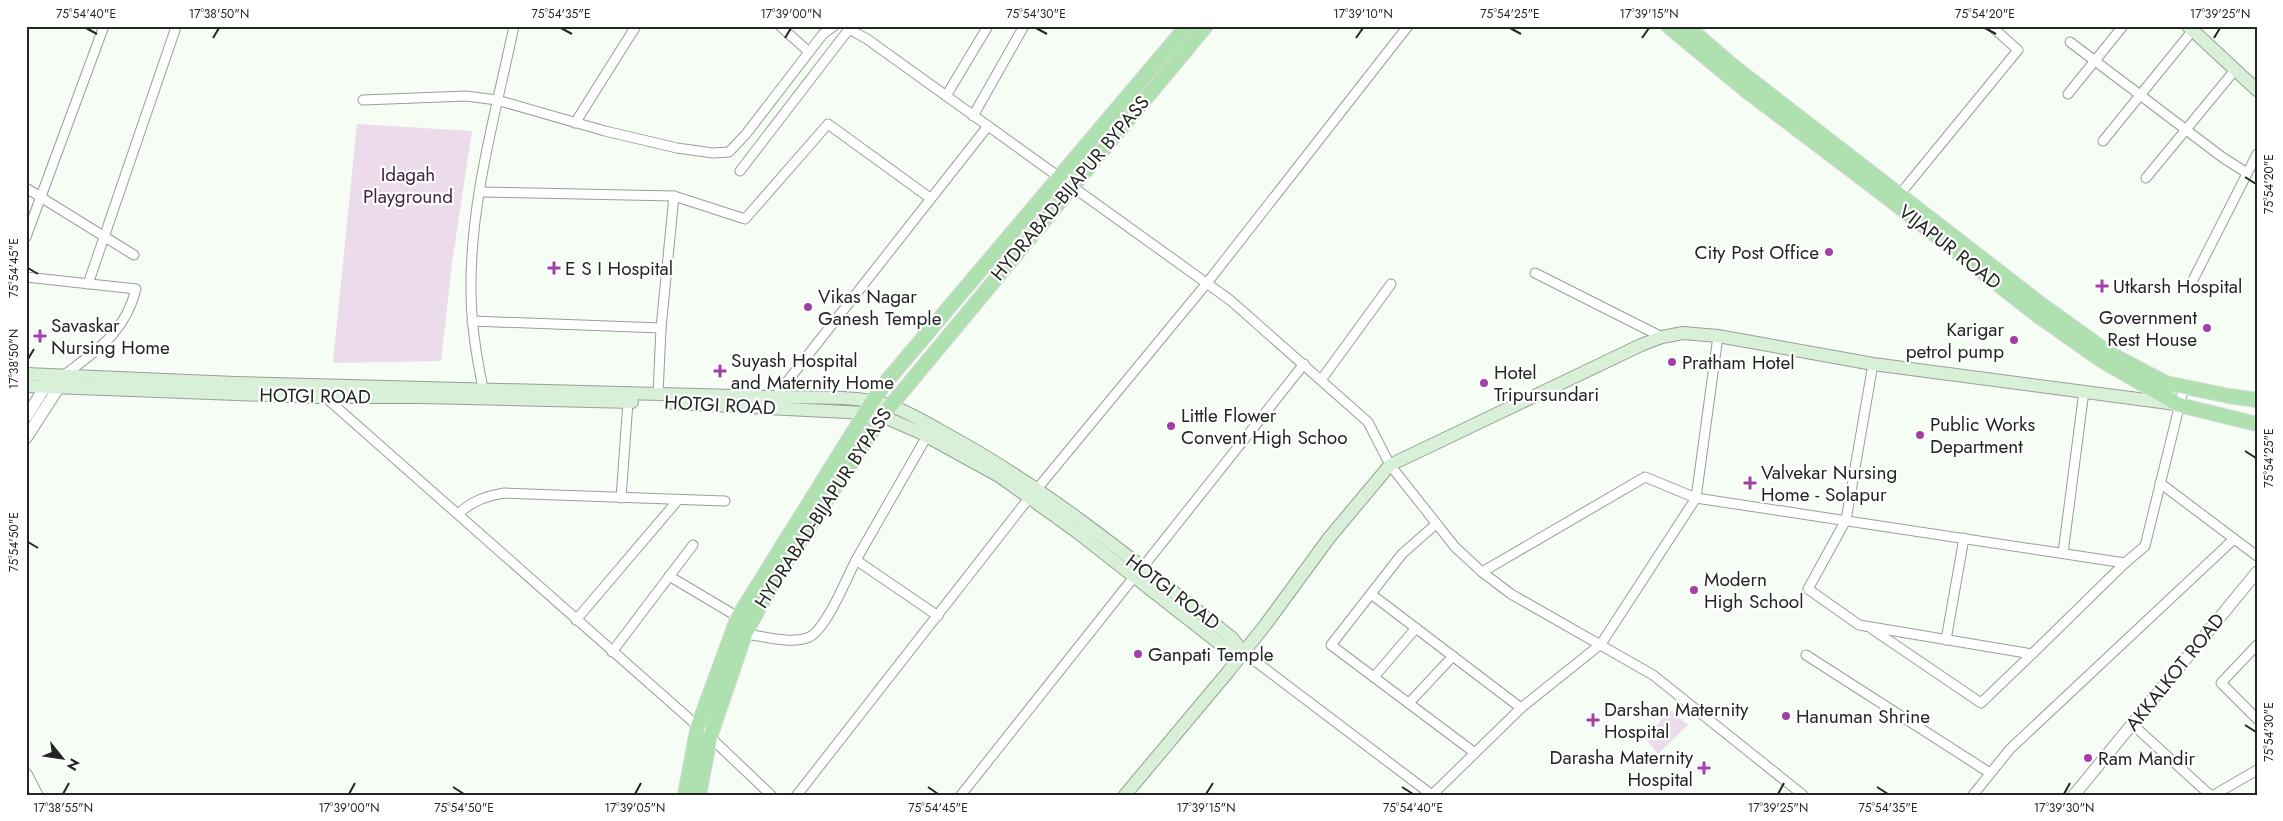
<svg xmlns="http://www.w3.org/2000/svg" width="2283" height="821" font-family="Jost,sans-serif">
<rect width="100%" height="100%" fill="#f5fdf5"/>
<g fill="#ebdbeb">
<polygon points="357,124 472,131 452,263 441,361 333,363"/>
<polygon points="1670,710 1688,725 1658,754 1645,738"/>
</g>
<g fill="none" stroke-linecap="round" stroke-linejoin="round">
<defs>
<g id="minor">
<polyline points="780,26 809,52"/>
<polyline points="2070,42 2222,157 2247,173"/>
<polyline points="2068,94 2123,26"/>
<polyline points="946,96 988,26"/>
<polyline points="363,100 466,96 497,100 605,131 677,148 713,153 729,152 746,134 823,34 834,26"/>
<polyline points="973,116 1024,26"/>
<polyline points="575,123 636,26"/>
<polyline points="2103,141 2193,30"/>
<polyline points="740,171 849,29 867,39 1230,300 1368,422 1390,465 1455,547 1482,572 1511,594 1653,675 1803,795"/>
<polyline points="2146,178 2235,70"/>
<polyline points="26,188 134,255"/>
<polyline points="480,192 674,196 745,219 828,124 930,198"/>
<polyline points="1900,194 2018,50 1991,26"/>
<polyline points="26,237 104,26"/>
<polyline points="1535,273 1662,337"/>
<path d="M26 277 136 289C125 333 97 350 63 376"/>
<polyline points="2193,280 2257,154"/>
<polyline points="88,284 175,30"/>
<polyline points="472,321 661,328"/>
<polyline points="1873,364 1846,520 1808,589 1859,625 2032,654 2125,563 2145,546 2184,387"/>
<polyline points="1321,380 1391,284"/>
<path d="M483 388C476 355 471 323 471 290 470 201 496 112 514 26"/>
<polyline points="658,394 661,328 674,196"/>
<polyline points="325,397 710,737 771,795"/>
<polyline points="775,397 988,126"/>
<polyline points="927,436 856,560 938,616"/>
<polyline points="2160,483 2257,556"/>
<polyline points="1037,489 1207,283 1408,26"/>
<polyline points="621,498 628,402"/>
<path d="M458 514C472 501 486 496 504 493L725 501"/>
<polyline points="1436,524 1402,554 1331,645 1475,753"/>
<polyline points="2063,553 2084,391"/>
<polyline points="1142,568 1304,364"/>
<polyline points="1482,572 1645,477 1696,498 2125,563"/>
<polyline points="669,576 738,617"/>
<polyline points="1371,594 1521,708"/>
<polyline points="576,620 678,500"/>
<polyline points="1872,629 1981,703 2032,654"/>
<path d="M745 634C764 636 789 644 807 638 825 633 847 577 856 560"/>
<polyline points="1946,640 1964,538"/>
<polyline points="2257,645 2221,683 2257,719"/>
<polyline points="612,652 693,545"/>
<polyline points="1243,652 1432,795"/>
<polyline points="1806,655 1990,773"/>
<polyline points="1374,677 1416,628"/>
<polyline points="1409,703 1453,656"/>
<polyline points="2132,724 2210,795"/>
<polyline points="797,795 1029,498"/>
<polyline points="961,795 1134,577"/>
<polyline points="1432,795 1521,708 1601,644 1696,498 1718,336"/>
<polyline points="1973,795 2010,749 2234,539"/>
<polyline points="2214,795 2257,770"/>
</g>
<g id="tertiary">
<polyline points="26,417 49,381"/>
<polyline points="26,438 59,387 61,380"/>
<polyline points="26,774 37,795"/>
<polyline points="2074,795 2257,572"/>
</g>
<g id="secondary">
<polyline points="2188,26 2257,90"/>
<path d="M26 374 235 383 775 397C808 398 857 395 888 405 913 413 936 429 959 441 1057 496 1144 569 1232 638L1243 652"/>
<polyline points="26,386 318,397 422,397 632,402"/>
<polyline points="672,403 866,413 882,416 919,432 999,476 1077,532 1224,647 1243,652"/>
<polyline points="1125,795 1228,672 1266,624 1329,538 1390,465 1641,345 1662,337 1683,333 1718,336 1873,364 2176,404"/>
</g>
<g id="primary">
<polyline points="1668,26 1748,92 1888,198 2037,315 2101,360 2179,405 2257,424"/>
<polyline points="1687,26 1733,66 2042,305 2109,353 2166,383 2229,396 2257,400"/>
<polyline points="685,795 698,726 738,617 872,402 886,382 1187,26"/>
<polyline points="699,795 710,737 745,634 777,575 882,416 1206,26"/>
</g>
</defs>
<use href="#minor" stroke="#98a098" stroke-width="11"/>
<use href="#tertiary" stroke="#98a098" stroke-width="13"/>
<use href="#secondary" stroke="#98a098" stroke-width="14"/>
<use href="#primary" stroke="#d7d8d7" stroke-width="16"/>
<use href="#minor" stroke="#fff" stroke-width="9"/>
<use href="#tertiary" stroke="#fff" stroke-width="11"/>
<use href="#secondary" stroke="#d7f0d7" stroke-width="12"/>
<use href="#primary" stroke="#afe1b0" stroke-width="14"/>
</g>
<path fill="none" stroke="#232623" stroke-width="2" d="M86 28 97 34M561 28 572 34M1036 28 1047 34M1510 28 1521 34M1985 28 1996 34M213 38 219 28M785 38 791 28M1356 38 1363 28M1642 38 1649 28M2214 38 2220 28M2245 177 2256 184M28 268 38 274M28 359 34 349M2245 451 2256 458M28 542 38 548M2245 725 2256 732M453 787 464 794M928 787 938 794M1402 787 1413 794M1877 787 1888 794M63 794 69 783M349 794 355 783M635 794 641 783M1206 794 1213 783M1778 794 1784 783M2064 794 2070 783"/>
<g fill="#a140a7" stroke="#fff" stroke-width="2">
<circle cx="1829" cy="252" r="5"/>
<path d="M551.5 260.5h5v5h5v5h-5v5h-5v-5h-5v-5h5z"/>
<path d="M2099.5 278.5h5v5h5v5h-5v5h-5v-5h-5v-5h5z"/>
<circle cx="808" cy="307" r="5"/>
<circle cx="2207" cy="328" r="5"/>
<path d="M37.5 328.5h5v5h5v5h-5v5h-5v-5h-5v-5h5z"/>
<circle cx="2014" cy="340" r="5"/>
<circle cx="1672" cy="362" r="5"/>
<path d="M717.5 363.5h5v5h5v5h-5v5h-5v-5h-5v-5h5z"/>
<circle cx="1484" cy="383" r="5"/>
<circle cx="1171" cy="426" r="5"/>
<circle cx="1920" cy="435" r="5"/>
<path d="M1747.5 475.5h5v5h5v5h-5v5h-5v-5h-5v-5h5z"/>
<circle cx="1694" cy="590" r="5"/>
<circle cx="1138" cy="654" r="5"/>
<circle cx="1786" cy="716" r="5"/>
<path d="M1590.5 712.5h5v5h5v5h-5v5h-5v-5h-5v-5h5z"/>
<circle cx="2088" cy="758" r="5"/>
<path d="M1701.5 760.5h5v5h5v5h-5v5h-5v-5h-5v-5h5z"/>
</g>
<g text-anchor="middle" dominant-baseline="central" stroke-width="4.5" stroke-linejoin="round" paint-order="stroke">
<g font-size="19" fill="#432144" stroke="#fff">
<text x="408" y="174">Idagah<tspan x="408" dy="22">Playground</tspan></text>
</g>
<g font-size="19" fill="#232623" stroke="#fff">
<text transform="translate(1070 188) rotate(-50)">HYDRABAD-BIJAPUR BYPASS</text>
<text transform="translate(1950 247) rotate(38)">VIJAPUR ROAD</text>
<text transform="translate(315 396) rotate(1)">HOTGI ROAD</text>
<text transform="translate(720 405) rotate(3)">HOTGI ROAD</text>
<text transform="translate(823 508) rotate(-57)">HYDRABAD-BIJAPUR BYPASS</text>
<text transform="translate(1173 592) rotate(37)">HOTGI ROAD</text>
<text transform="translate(2175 672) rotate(-51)">AKKALKOT ROAD</text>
</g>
<g font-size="19" fill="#232623" stroke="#fff" text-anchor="start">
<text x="1819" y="252" text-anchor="end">City Post Office</text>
<text x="565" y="268">E S I Hospital</text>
<text x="2113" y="286">Utkarsh Hospital</text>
<text x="818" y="296">Vikas Nagar<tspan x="818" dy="22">Ganesh Temple</tspan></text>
<text x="2197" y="317" text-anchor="end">Government<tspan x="2197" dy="22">Rest House</tspan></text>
<text x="51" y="325">Savaskar<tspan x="51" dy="22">Nursing Home</tspan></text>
<text x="2004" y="329" text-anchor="end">Karigar<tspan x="2004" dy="22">petrol pump</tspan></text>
<text x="731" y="360">Suyash Hospital<tspan x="731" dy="22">and Maternity Home</tspan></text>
<text x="1682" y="362">Pratham Hotel</text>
<text x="1494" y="372">Hotel<tspan x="1494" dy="22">Tripursundari</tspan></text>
<text x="1181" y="415">Little Flower<tspan x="1181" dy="22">Convent High Schoo</tspan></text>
<text x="1930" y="424">Public Works<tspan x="1930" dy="22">Department</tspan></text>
<text x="1761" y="472">Valvekar Nursing<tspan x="1761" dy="22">Home - Solapur</tspan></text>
<text x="1704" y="579">Modern<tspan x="1704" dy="22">High School</tspan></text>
<text x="1148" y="654">Ganpati Temple</text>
<text x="1604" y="709">Darshan Maternity<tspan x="1604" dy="22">Hospital</tspan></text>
<text x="1796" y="716">Hanuman Shrine</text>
<text x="1693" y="757" text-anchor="end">Darasha Maternity<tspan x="1693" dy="22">Hospital</tspan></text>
<text x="2098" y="758">Ram Mandir</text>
</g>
</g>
<rect width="2283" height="821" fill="none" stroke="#ffffff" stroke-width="55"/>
<g transform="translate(62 758) rotate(120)" stroke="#ffffff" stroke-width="4" paint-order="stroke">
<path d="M0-4L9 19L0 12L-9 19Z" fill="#232623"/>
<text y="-8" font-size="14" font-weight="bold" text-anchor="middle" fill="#232623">N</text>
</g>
<rect x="28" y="28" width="2228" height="766" fill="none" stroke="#232623" stroke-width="2"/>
<g font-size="12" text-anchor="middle" fill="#232623">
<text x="86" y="18">75°54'40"E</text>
<text x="219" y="18">17°38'50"N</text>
<text x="561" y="18">75°54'35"E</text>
<text x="791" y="18">17°39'00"N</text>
<text x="1036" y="18">75°54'30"E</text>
<text x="1363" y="18">17°39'10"N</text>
<text x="1510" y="18">75°54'25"E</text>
<text x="1649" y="18">17°39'15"N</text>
<text x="1985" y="18">75°54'20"E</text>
<text x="2220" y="18">17°39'25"N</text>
<text transform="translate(2269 184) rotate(-90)" y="4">75°54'20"E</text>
<text transform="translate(14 268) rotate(-90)" y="4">75°54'45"E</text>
<text transform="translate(14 359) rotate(-90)" y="4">17°38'50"N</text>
<text transform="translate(2269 458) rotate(-90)" y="4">75°54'25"E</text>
<text transform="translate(14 542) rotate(-90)" y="4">75°54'50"E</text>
<text transform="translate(2269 732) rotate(-90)" y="4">75°54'30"E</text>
<text x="63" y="812">17°38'55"N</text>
<text x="349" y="812">17°39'00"N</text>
<text x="464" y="812">75°54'50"E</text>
<text x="635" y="812">17°39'05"N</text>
<text x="938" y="812">75°54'45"E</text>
<text x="1206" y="812">17°39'15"N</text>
<text x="1413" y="812">75°54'40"E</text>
<text x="1778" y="812">17°39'25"N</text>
<text x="1888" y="812">75°54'35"E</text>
<text x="2064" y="812">17°39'30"N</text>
</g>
</svg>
